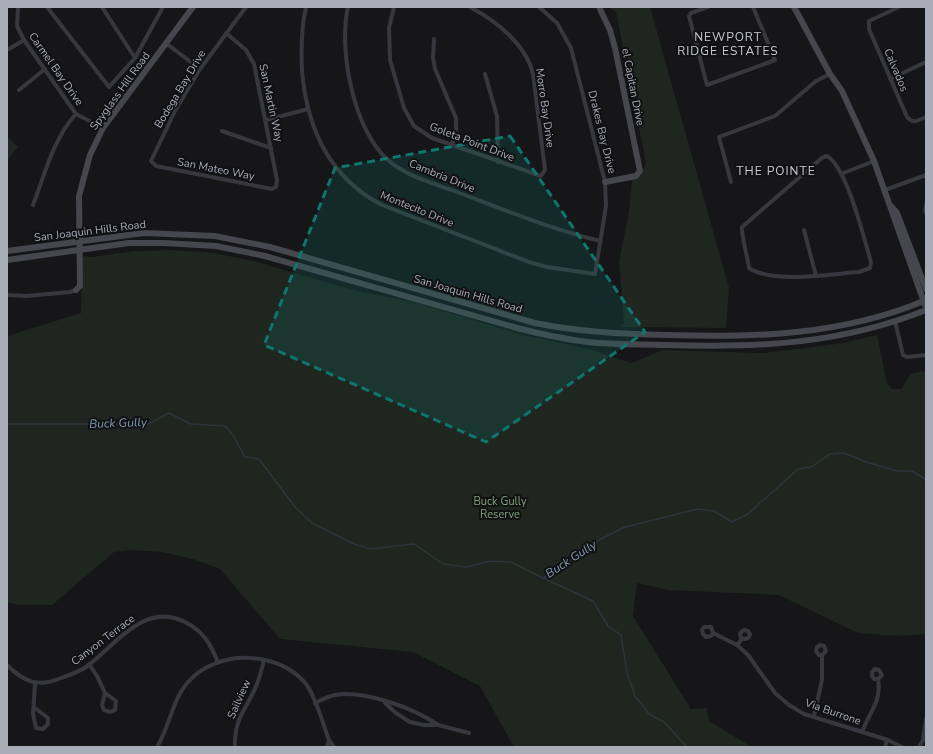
<svg xmlns="http://www.w3.org/2000/svg" width="933" height="754" font-family="'Nunito Sans',sans-serif">
<rect width="100%" height="100%" fill="#161618"/>
<g fill="#1e261f">
<polygon points="608,7 650,7 729,288 726,328 621,327 624,323 619,262 629,212 632,179 641,176 646,163 616,12"/>
<polygon points="7,136 18,147 7,161"/>
<polygon points="174,250 214,253 253,261 350,289 420,304 523,335 588,349 632,363 662,350 761,353 782,351 844,343 877,335 887,383 892,389 901,389 911,374 922,371 926,373 926,634 896,636 858,633 779,595 669,590 637,583 633,616 691,709 707,708 709,721 752,747 514,747 480,686 413,652 280,639 220,569 193,559 162,552 130,550 114,552 52,605 19,605 7,602 7,336 81,313 82,256 92,257 134,251"/>
</g>
<g fill="none" stroke-linecap="round" stroke-linejoin="round">
<g stroke="#2c353c" stroke-width="1.5">
<polyline points="7,424 148,424 169,413 191,424 225,426 233,435 245,457 259,459 295,507 312,523 354,544 371,549 414,544 443,564 467,567 491,561 511,562 543,578 558,569 585,547 625,527 698,509 714,511 732,522 748,514 798,469 811,467 830,454 844,453 866,462 897,471 912,471 924,478 926,482"/>
<polyline points="543,578 593,601 608,626 621,635 627,673 635,696 649,714 664,722 687,747"/>
</g>
<g stroke="#37383d" stroke-width="4">
<polyline points="18,7 17,26 24,40 76,114 103,128"/>
<polyline points="47,7 109,87 135,58 163,7"/>
<polyline points="102,7 135,58"/>
<path d="M306 7C301 28 301 49 302 71 307 128 330 178 382 205L529 262 547 267 595 274 606 206 605 182 571 48 557 23 539 7"/>
<path d="M348 7C338 50 354 131 388 160 407 177 434 183 457 192 504 210 551 229 600 241"/>
<path d="M394 7 389 28 390 60 404 108 414 126 432 138 541 176 545 170 533 74C526 44 496 21 470 7"/>
<polyline points="708,7 691,13 689,16 707,85 775,60 753,7"/>
<path d="M899 7 869 21V29L907 117C913 124 917 121 926 117"/>
<polyline points="226,33 246,50 254,64 277,180 276,187 272,189 156,166 151,161 175,111 200,69 246,7"/>
<polyline points="434,39 433,58 435,69 456,118 456,129 452,145"/>
<polyline points="167,44 200,69"/>
<polyline points="9,49 24,40"/>
<polyline points="485,74 497,116 498,162"/>
<polyline points="890,79 926,62"/>
<polyline points="19,90 45,69"/>
<polyline points="266,120 308,109"/>
<polyline points="222,131 271,148"/>
<path d="M827 156C847 167 864 239 871 262L870 268 859 272C830 274 773 284 749 268 748 259 741 234 742 227L823 157Z"/>
<polyline points="841,174 874,161"/>
<polyline points="731,182 719,137 775,116 816,81 830,74"/>
<polyline points="885,190 926,175"/>
<polyline points="926,204 925,210 926,213"/>
<path d="M33 205C45 174 53 139 76 114"/>
<polyline points="804,230 816,276"/>
<polyline points="7,295 27,296 70,292 76,290"/>
<polyline points="895,321 903,355 907,357 926,355"/>
<polyline points="713,633 711,636 706,637 703,634 702,630 704,627 711,627 713,633 737,645 748,655 775,693 789,705 804,714 888,740 902,747"/>
<polyline points="737,645 742,639 746,639 749,637 750,634 748,631 744,630 741,632 740,635 742,639"/>
<polyline points="89,664 97,676 105,693 116,701 115,710 110,712 104,710 102,705 105,693"/>
<path d="M7 665C24 682 38 688 61 678 69 675 79 672 86 667 115 646 144 601 185 622 203 631 211 644 218 663"/>
<path d="M315 703C321 700 329 696 335 695 364 690 414 708 438 725"/>
<polyline points="385,703 396,713 410,722 424,725 438,725 469,733"/>
<polyline points="35,708 48,718 48,724 43,729 36,728 33,714 35,684"/>
<polyline points="814,716 822,680 822,655 826,651 824,646 820,645 817,647 816,651 819,655 822,655"/>
<path d="M862 732C869 713 882 701 878 679L882 675 879 670 875 669 872 672V676L874 679H878"/>
<polyline points="329,740 334,747"/>
<path d="M157 747C170 726 172 700 188 682 217 649 278 650 306 684 316 697 323 724 329 740L327 747"/>
<path d="M235 747C234 717 247 709 257 684 260 676 262 668 264 660"/>
<polyline points="885,747 887,740"/>
<polyline points="919,747 923,740 926,719"/>
</g>
<g stroke="#45474d" stroke-width="6">
<polyline points="599,7 610,30 615,48 640,171 636,176 605,182"/>
<polyline points="794,7 830,74 842,91 874,161 925,305"/>
<polyline points="891,206 897,213 926,289"/>
<path d="M7 251 144 233 215 236 270 247 535 323C579 332 622 334 667 335 755 338 844 335 926 300"/>
<path d="M7 260 129 243H164L216 246 265 256 517 328C540 334 564 339 588 342 614 345 641 344 667 345 758 348 841 344 926 310"/>
<polyline points="76,290 80,286 79,196 90,155 103,128 193,7"/>
</g>
</g>
<path fill="#0f766e" fill-opacity="0.2" stroke="#0f766e" stroke-width="3" stroke-dasharray="8 5" stroke-linejoin="round" d="M510 136 645 332 486 442 264 345 335 168Z"/>
<g text-anchor="middle" dominant-baseline="central" stroke-width="4" stroke-linejoin="round" paint-order="stroke">
<g font-size="11" fill="#a8adb8" stroke="#111113">
<text transform="translate(56 69) rotate(55)">Carmel Bay Drive</text>
<text transform="translate(896 70) rotate(67)">Calvados</text>
<text transform="translate(633 87) rotate(79)">el Capitan Drive</text>
<text transform="translate(180 89) rotate(-59)">Bodega Bay Drive</text>
<text transform="translate(120 91) rotate(-54)">Spyglass Hill Road</text>
<text transform="translate(271 103) rotate(78)">San Martin Way</text>
<text transform="translate(545 108) rotate(82)">Morro Bay Drive</text>
<text transform="translate(602 132) rotate(76)">Drakes Bay Drive</text>
<text transform="translate(472 142) rotate(21)">Goleta Point Drive</text>
<text transform="translate(216 169) rotate(11)">San Mateo Way</text>
<text transform="translate(442 176) rotate(22)">Cambria Drive</text>
<text transform="translate(417 209) rotate(22)">Montecito Drive</text>
<text transform="translate(90 231) rotate(-7)">San Joaquin Hills Road</text>
<text transform="translate(468 294) rotate(16)">San Joaquin Hills Road</text>
<text transform="translate(103 640) rotate(-37)">Canyon Terrace</text>
<text transform="translate(239 699) rotate(-66)">Sailview</text>
<text transform="translate(833 712) rotate(19)">Via Burrone</text>
</g>
<g font-size="11" fill="#7fa381" stroke="#111113">
<text x="500" y="501">Buck Gully<tspan x="500" dy="13">Reserve</tspan></text>
</g>
<g font-size="12" letter-spacing="1" fill="#c9ccd4" stroke="#111113">
<text x="728" y="37">NEWPORT<tspan x="728" dy="14">RIDGE ESTATES</tspan></text>
<text x="776" y="171">THE POINTE</text>
</g>
<g font-size="12" font-style="italic" fill="#7f9bb3" stroke="#111113">
<text transform="translate(118 423) rotate(-2)">Buck Gully</text>
<text transform="translate(571 559) rotate(-33)">Buck Gully</text>
</g>
</g>
<rect width="933" height="754" fill="none" stroke="#a8adb8" stroke-width="16"/>
</svg>
